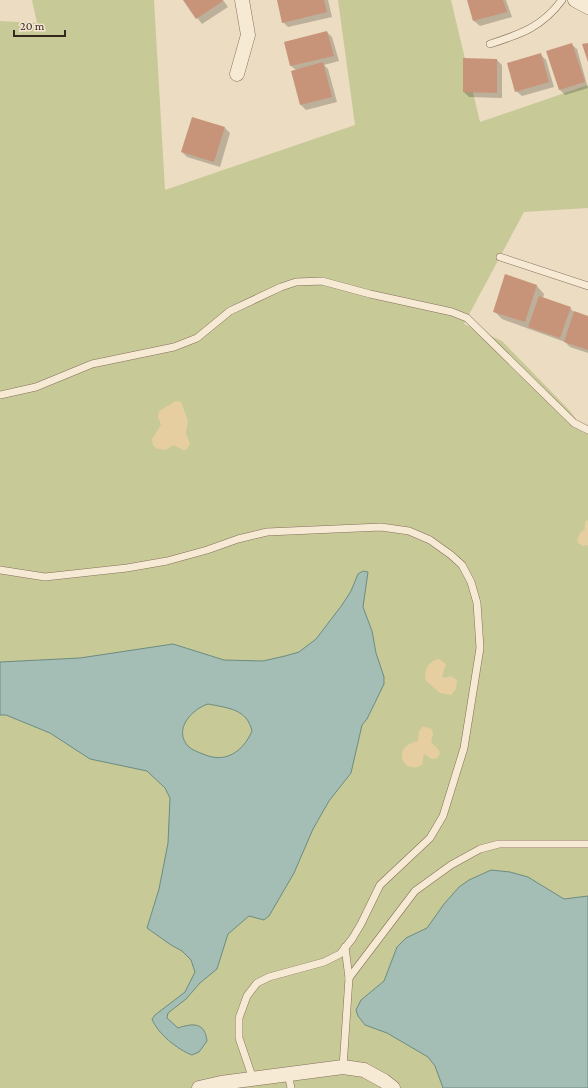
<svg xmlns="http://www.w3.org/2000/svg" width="588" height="1088" font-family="'Crimson Pro',serif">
<rect width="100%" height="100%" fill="#ebdcc2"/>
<polygon fill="#c7c997" points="32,0 154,0 165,190 355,125 338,0 451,0 480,122 588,85 588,208 524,212 464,324 502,341 570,411 588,435 588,1088 0,1088 0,21 37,23"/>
<g fill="#e6cea1">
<polygon points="176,401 181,402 188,421 186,433 190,444 187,449 184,450 173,445 166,450 157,449 153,445 152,439 161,425 158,417 159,411"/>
<path d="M588 520V545L583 546 578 543C576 537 580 532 585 529V522Z"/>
<path d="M439 659 446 664 442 677 445 678 451 676 457 680 456 689 451 695 440 693 426 681C424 671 427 661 439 659Z"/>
<path d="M423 726 432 729 433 734 431 742 439 750 440 754 437 758 432 759 424 754 422 765C403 776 390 746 418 741L419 731Z"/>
</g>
<g fill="#a4beb5" stroke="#6c8c81" fill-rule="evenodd">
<path d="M363 571 368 572 363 607 372 631 376 653 384 677V684L367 719 362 725 351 773 329 801 313 829 294 873 269 916 264 920 249 916 228 934 217 969 200 983 186 999 168 1013 167 1018 178 1028C193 1023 205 1022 207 1041L199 1052 192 1055C178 1050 157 1033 152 1019L155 1015 185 992 195 972 191 960 182 951 171 945 147 928 159 889 168 843 170 798 165 788 147 771 90 759 50 733 6 715H0V662L80 658 173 644 224 660 263 661 285 656 299 652 316 639 342 605 351 591 358 574ZM208 704C228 708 247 709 252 731 243 752 225 764 203 754 198 752 192 750 189 747 172 730 192 709 208 704Z"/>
<polygon points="491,870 510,872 528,877 564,899 588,896 588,1088 443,1088 435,1066 428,1057 387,1033 365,1025 358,1016 356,1010 361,1000 384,981 397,947 406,938 427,928 444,904 459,887 469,880"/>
</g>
<g fill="#0003">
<polygon points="184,0 223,0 228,7 202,24"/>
<polygon points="278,0 328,0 332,17 288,27 283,22"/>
<polygon points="468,0 506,0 512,17 480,26 474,21"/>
<polygon points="327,32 332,37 339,61 324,65 328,69 337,102 306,110 301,105 296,70 291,66 285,42"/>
<polygon points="571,44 577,49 588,88 565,95 560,90 547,52"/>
<polygon points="541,55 546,60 554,87 522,96 516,91"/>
<polygon points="497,60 502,65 502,98 469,97 464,92"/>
<polygon points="225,128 230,133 220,167 187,157 182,152"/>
<polygon points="536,285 544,294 543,298 570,308 574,312 588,317 588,353 570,347 565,342 502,319 494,311"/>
</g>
<g fill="#c7947a">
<polygon points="183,0 222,0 223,1 196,19"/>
<polygon points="277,0 324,0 327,12 282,23"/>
<polygon points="467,0 503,0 507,12 473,21"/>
<polygon points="327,31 334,56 290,66 284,42"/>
<polygon points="572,43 585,82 559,90 546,51"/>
<polygon points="588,43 588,62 582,44"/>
<polygon points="541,53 549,82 515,92 507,63"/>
<polygon points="463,58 497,59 497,93 463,92"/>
<polygon points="323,62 332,97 300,105 291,71"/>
<polygon points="192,117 225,127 214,162 181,152"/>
<polygon points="505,274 537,285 525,322 493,312"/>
<polygon points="539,296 571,307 560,338 528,327"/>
<polygon points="574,311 588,316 588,350 564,342"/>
</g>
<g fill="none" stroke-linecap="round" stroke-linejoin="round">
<defs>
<g id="lane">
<path d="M490 44C521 34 542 27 562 0"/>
<polyline points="500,257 588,286"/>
<polyline points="0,395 36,387 92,364 174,347 197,338 230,311 281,287 296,282 322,281 370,294 452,312 467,318 574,423 588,430"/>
<polyline points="0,570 45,577 127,568 167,561 207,550 238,539 267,532 381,527 409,531 430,540 451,555 462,565 471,582 477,603 480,648 464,748 443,816 430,838 380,885 361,924 352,939 340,954 324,962 269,977 257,983 247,996 239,1018 239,1038 253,1079"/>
<polyline points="345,947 349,978"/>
<polyline points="343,1067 349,978 415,891 451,865 480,849 499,844 588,844"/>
<polyline points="288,1074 291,1088"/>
</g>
<g id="street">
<polyline points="575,0 588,7"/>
<polyline points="237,74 248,35 242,0"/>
<polyline points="199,1088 221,1083 343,1067 364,1070 384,1081 393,1088"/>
</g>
</defs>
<use href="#lane" stroke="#846d5b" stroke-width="8"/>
<use href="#street" stroke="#846d5b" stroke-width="15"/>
<use href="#lane" stroke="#f7ead5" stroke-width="7"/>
<use href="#street" stroke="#f7ead5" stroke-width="14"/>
</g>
<path d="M14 30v6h51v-6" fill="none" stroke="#35271e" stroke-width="2"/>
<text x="20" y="30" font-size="12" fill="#35271e" stroke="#f3e7d2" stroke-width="3" paint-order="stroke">20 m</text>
</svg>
